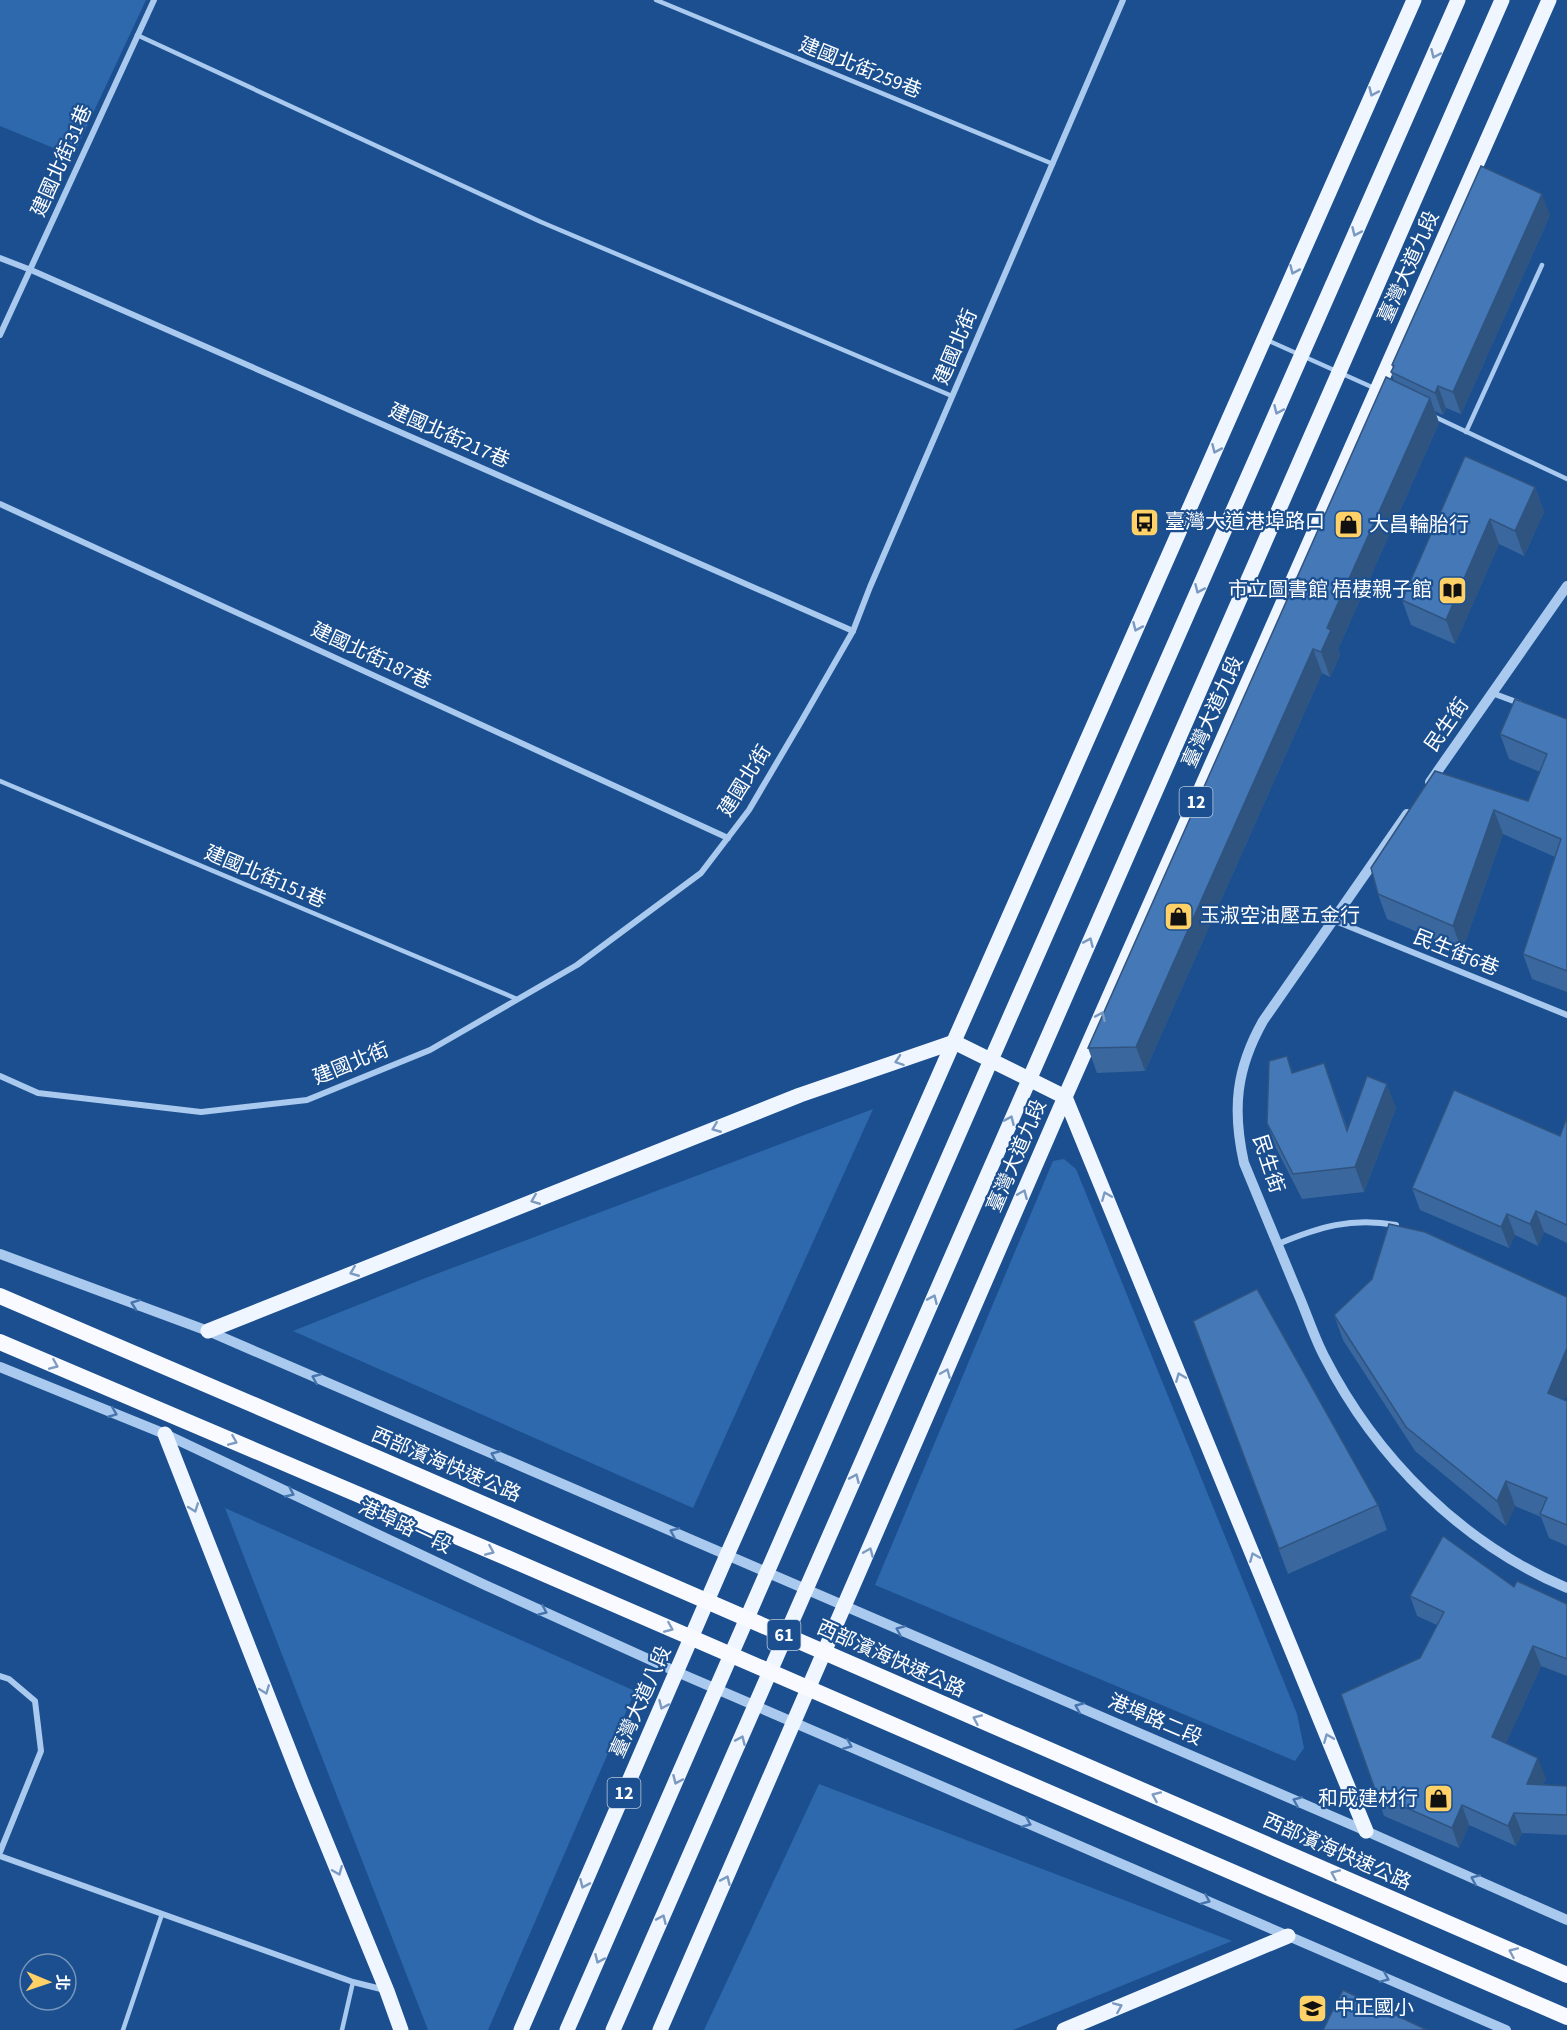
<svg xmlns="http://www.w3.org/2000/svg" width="1567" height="2030" font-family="'Source Sans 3','Noto Sans TC',sans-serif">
<rect width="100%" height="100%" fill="#1b4f8f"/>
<g fill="#2e69ad">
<polygon points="0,0 146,0 73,156 0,126"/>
<polygon points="873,1109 693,1508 293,1331 423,1279"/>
<polygon points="1064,1159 1076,1169 1297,1714 1304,1748 1295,1761 875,1585 1053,1161"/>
<polygon points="225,1508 635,1691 488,2030 428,2030"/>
<polygon points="819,1784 1232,1941 1013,2030 704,2030"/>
</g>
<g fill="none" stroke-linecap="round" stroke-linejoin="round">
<g stroke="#a9c9ee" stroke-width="4.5">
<polyline points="656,0 1053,164"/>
<polyline points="137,35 541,222 952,396"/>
<polyline points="1267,340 1374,388"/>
<polyline points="1433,416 1567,479"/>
<polyline points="1466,432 1542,265"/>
<polyline points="0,781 517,999"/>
<polyline points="123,2030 162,1914"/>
<polyline points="342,2030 353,1982"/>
</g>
<g stroke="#a9c9ee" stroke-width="6">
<polyline points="0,258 31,270 853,631"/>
<polyline points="0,335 154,0"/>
<polyline points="0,504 728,838"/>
<polyline points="1492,693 1519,703"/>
<polyline points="1333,920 1567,1015"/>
<polyline points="0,1076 38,1093 201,1112 307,1100 430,1050 577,965 701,873 749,810 802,720 853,631 870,587 1123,0"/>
<path d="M1278 1244C1319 1227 1351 1217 1396 1225"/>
<polyline points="0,1676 9,1679 35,1701 41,1751 0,1852"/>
<polyline points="0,1856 353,1982 385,1990"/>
</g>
<g stroke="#a9c9ee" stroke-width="10">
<polyline points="1430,782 1567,586"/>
<path d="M1407 814 1263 1021C1236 1069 1232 1109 1244 1163 1261 1205 1279 1247 1296 1289 1306 1311 1313 1335 1324 1356 1376 1458 1461 1543 1567 1588"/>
<polyline points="0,1254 208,1331 1366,1831 1567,1920"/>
<polyline points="0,1367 165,1434 485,1585 677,1672 1506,2030"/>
</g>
<g stroke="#f0f6ff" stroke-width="15">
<polyline points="208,1331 800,1095 954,1042 1065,1097 1366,1831"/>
<polyline points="165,1434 303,1786 387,1991 401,2030"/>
<polyline points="521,2030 727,1555 1414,0"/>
<polyline points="567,2030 991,1060 1458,0"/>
<polyline points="613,2030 1502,0"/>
<polyline points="660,2030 1065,1097 1549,0"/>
<polyline points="1064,2030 1288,1936"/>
</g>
<g stroke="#f8faff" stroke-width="16">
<polyline points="0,1296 382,1460 1567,1975"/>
<polyline points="0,1342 519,1563 1567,2017"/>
</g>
</g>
<g fill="#3a679d">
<polygon points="1550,215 1461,414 1446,408 1443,415 1435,411 1439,423 1338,649 1340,655 1330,677 1322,673 1145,1071 1097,1073 1088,1048 1394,381 1391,372 1393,368 1392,365"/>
<polygon points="1465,456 1535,487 1544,512 1524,556 1499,544 1455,644 1411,625 1402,600"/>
<polygon points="1567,719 1567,992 1532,979 1523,954 1555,857 1503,834 1462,951 1387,919 1378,894 1435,771 1528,801 1540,772 1509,759 1500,734"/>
<polygon points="1287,1056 1293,1073 1324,1063 1348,1130 1396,1108 1364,1192 1302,1199 1276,1148 1267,1123"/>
<polygon points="1567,1117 1567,1243 1544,1232 1538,1246 1515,1235 1509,1248 1420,1210 1412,1188 1560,1136"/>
<polygon points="1567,1297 1567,1394 1564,1400 1567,1401 1567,1546 1549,1538 1541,1517 1515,1506 1506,1526 1415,1451 1343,1340 1334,1315"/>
<polygon points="1202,1346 1378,1505 1387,1530 1288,1574"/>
<polygon points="1514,1587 1554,1599 1567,1604 1567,1676 1541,1666 1506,1743 1546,1778 1543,1785 1567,1786 1567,1835 1522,1833 1516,1846 1469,1825 1459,1848 1384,1816 1341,1694 1420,1658 1437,1625 1417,1616 1410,1596"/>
</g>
<g fill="#305480">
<polygon points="1542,194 1550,215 1461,414 1453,392"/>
<polygon points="1438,386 1446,408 1443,415 1435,393"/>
<polygon points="1430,398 1439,423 1338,649 1340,655 1330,677 1321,652 1327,628"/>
<polygon points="1535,487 1544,512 1524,556 1515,531"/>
<polygon points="1490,519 1499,544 1455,644 1446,620"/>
<polygon points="1313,649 1322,673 1145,1071 1136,1047"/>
<polygon points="1494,810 1503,834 1462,951 1453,926"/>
<polygon points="1387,1084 1396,1108 1364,1192 1355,1167"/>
<polygon points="1536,1211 1544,1232 1538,1246 1530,1224"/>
<polygon points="1507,1214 1515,1235 1509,1248 1501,1227"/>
<polygon points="1567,1348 1567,1394 1557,1418 1548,1393"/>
<polygon points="1506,1481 1515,1506 1506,1526 1497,1501"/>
<polygon points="1533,1646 1541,1666 1500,1757 1492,1737"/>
<polygon points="1538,1758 1546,1778 1534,1804 1527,1784"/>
<polygon points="1462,1805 1469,1825 1459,1848 1452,1828"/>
<polygon points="1514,1813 1522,1833 1516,1846 1508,1826"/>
</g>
<g fill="#4478b7" stroke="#305480" stroke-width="1.5">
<polygon points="1481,166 1542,194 1453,392 1438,386 1435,393 1391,372 1394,366 1392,365"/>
<polygon points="1386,377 1430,398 1327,628 1331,630 1321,652 1313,649 1136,1047 1088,1048"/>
<polygon points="1465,456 1535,487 1515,531 1490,519 1446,620 1402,600"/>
<polygon points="1515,699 1567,719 1567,971 1523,954 1561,839 1494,810 1453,926 1378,894 1371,868 1435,771 1528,801 1547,754 1500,734"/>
<polygon points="1287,1056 1292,1073 1324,1063 1347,1131 1367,1076 1387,1084 1355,1167 1293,1174 1267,1123 1269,1061"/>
<polygon points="1454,1090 1560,1136 1567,1117 1567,1225 1536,1211 1530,1224 1507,1214 1501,1227 1412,1188"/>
<polygon points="1389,1224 1425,1232 1567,1297 1567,1348 1548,1393 1567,1401 1567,1525 1540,1514 1547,1498 1506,1481 1497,1501 1406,1427 1334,1315 1372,1279"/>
<polygon points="1257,1289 1378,1505 1279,1549 1193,1321"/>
<polygon points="1443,1536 1514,1587 1517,1581 1567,1604 1567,1659 1533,1646 1492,1737 1538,1758 1527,1784 1567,1786 1567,1815 1514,1813 1508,1826 1462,1805 1452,1828 1377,1795 1341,1694 1420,1658 1444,1612 1410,1596"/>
<polygon points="1343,1990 1427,2030 1323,2030"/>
</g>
<defs><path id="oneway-chevron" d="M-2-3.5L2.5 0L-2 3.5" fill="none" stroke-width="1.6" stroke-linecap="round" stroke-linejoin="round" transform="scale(1.5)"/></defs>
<g stroke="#7b9ac1">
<use href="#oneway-chevron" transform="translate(1435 54) rotate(114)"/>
<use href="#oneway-chevron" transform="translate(1373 92) rotate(114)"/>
<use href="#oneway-chevron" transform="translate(1356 232) rotate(114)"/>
<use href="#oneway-chevron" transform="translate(1294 270) rotate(114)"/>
<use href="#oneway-chevron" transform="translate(1278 410) rotate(114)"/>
<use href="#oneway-chevron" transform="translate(1216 449) rotate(114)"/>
<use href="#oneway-chevron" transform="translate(1199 589) rotate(114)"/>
<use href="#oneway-chevron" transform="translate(1137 627) rotate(114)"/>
<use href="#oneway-chevron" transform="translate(1089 942) rotate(-66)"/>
<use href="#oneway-chevron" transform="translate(1101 1016) rotate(-66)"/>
<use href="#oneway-chevron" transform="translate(899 1061) rotate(161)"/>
<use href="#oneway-chevron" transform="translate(1010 1120) rotate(-66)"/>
<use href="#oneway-chevron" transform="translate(716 1128) rotate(158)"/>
<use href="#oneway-chevron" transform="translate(1023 1194) rotate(-67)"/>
<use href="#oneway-chevron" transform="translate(1106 1196) rotate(-112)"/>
<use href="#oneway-chevron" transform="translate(535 1200) rotate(158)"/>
<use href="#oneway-chevron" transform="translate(354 1272) rotate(158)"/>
<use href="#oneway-chevron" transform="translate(933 1299) rotate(-66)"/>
<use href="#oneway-chevron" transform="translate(946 1373) rotate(-67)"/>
<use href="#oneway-chevron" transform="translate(1180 1377) rotate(-112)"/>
<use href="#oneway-chevron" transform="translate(855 1478) rotate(-66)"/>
<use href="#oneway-chevron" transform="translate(194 1508) rotate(69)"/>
<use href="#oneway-chevron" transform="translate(869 1552) rotate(-67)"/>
<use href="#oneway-chevron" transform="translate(1254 1557) rotate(-112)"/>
<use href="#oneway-chevron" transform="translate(265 1690) rotate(69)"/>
<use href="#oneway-chevron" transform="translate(663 1705) rotate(114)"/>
<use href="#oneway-chevron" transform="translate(1328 1738) rotate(-112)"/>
<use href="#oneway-chevron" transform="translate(741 1740) rotate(-66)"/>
<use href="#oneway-chevron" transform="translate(677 1780) rotate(114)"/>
<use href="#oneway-chevron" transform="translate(338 1871) rotate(68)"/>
<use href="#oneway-chevron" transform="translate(726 1880) rotate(-66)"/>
<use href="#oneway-chevron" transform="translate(584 1884) rotate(114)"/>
<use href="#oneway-chevron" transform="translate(662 1919) rotate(-66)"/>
<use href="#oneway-chevron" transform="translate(599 1959) rotate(114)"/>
<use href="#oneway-chevron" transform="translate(1118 2007) rotate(-23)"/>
</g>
<g stroke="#4674ac">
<use href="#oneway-chevron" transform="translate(135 1304) rotate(-160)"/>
<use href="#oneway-chevron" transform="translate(316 1378) rotate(-157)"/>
<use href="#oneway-chevron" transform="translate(113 1413) rotate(22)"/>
<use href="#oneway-chevron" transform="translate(495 1455) rotate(-157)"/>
<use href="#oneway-chevron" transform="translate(290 1493) rotate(25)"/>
<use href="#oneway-chevron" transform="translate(674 1532) rotate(-157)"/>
<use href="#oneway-chevron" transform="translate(543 1611) rotate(24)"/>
<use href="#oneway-chevron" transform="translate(900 1630) rotate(-157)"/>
<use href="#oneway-chevron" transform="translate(1079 1707) rotate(-157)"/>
<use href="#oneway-chevron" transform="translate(848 1745) rotate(23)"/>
<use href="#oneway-chevron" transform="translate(1297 1801) rotate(-157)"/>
<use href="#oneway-chevron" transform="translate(1027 1823) rotate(23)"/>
<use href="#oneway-chevron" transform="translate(1475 1879) rotate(-156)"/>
<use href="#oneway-chevron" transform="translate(1206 1900) rotate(23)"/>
<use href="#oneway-chevron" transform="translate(1385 1978) rotate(23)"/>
</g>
<g stroke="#7e9cc1">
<use href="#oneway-chevron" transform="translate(54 1365) rotate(23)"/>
<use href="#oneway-chevron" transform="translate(233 1441) rotate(23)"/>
<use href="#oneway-chevron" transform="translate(490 1551) rotate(23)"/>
<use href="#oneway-chevron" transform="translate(669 1628) rotate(23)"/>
<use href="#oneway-chevron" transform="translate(977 1719) rotate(-156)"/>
<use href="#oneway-chevron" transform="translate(1156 1796) rotate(-156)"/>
<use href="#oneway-chevron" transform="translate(1335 1874) rotate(-156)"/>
<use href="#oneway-chevron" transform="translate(1513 1952) rotate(-156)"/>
</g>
<defs>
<symbol id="bus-square" viewBox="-11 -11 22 22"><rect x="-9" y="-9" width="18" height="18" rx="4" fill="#ffd166" stroke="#1b4f8f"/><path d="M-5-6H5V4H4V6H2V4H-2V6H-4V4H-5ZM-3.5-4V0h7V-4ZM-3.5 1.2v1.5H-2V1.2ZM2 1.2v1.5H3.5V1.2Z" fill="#111"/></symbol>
<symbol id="shop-square" viewBox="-11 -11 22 22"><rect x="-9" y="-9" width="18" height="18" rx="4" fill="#ffd166" stroke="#1b4f8f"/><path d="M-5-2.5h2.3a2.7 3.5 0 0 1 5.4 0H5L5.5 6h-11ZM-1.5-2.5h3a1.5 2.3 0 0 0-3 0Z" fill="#111"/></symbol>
<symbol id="library-square" viewBox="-11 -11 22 22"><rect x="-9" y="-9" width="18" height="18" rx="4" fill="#ffd166" stroke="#1b4f8f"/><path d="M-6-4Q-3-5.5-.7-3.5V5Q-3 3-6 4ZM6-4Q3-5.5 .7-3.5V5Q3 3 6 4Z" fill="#111"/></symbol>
<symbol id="school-square" viewBox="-11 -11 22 22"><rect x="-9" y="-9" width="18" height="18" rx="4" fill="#ffd166" stroke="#1b4f8f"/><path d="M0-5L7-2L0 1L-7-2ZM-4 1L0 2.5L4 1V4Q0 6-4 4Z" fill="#111"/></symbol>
</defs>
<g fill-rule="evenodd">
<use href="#bus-square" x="1128" y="506" width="33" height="33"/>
<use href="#shop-square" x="1332" y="508" width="33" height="33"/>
<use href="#library-square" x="1436" y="574" width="33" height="33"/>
<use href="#shop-square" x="1162" y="900" width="33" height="33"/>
<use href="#shop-square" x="1422" y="1782" width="33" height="33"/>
<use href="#school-square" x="1296" y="1992" width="33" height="33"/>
</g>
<g text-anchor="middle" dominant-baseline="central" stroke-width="4.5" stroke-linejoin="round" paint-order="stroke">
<g fill="#1b4f8f" stroke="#bbcadd" stroke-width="1.5">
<rect x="1179.5" y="787" width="33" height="30" rx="4.5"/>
<rect x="767.5" y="1620" width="33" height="30" rx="4.5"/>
<rect x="607.5" y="1778" width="33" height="30" rx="4.5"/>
</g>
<g font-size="18" font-weight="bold" fill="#fff">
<text x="1196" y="802">12</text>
<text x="784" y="1635">61</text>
<text x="624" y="1793">12</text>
</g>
<g font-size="20" fill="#fff" stroke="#1b4f8f">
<text transform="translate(860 68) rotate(22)">建國北街259巷</text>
<text transform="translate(62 161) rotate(-66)">建國北街31巷</text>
<text transform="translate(1409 267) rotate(-66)">臺灣大道九段</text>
<text transform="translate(956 347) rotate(-67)">建國北街</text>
<text transform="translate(449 436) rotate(24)">建國北街217巷</text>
<text transform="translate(371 656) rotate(25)">建國北街187巷</text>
<text transform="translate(1213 712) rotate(-66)">臺灣大道九段</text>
<text transform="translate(1447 725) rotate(-55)">民生街</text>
<text transform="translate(745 781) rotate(-58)">建國北街</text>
<text transform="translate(265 877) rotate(23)">建國北街151巷</text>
<text transform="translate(1456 953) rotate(22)">民生街6巷</text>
<text transform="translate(351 1064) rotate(-22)">建國北街</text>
<text transform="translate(1017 1156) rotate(-67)">臺灣大道九段</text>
<text transform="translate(1268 1164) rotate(72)">民生街</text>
<text transform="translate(446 1465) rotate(23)">西部濱海快速公路</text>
<text transform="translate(405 1527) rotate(25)">港埠路一段</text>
<text transform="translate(891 1659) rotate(24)">西部濱海快速公路</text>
<text transform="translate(641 1702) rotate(-66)">臺灣大道八段</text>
<text transform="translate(1155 1720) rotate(23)">港埠路二段</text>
<text transform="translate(1337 1852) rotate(24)">西部濱海快速公路</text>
</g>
<g font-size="20" fill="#fff" stroke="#1b4f8f" text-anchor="start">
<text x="1165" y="522">臺灣大道港埠路口</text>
<text x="1369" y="525">大昌輪胎行</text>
<text x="1432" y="590" text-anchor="end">市立圖書館 梧棲親子館</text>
<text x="1200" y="916">玉淑空油壓五金行</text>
<text x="1418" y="1799" text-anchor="end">和成建材行</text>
<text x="1334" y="2008">中正國小</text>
</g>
</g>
<g transform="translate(48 1982) rotate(92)"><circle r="28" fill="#1b4f8f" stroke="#7695bc" stroke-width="1.5"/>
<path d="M0-4.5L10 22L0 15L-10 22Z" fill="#ffd166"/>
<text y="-9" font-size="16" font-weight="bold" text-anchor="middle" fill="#ffffff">北</text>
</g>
</svg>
